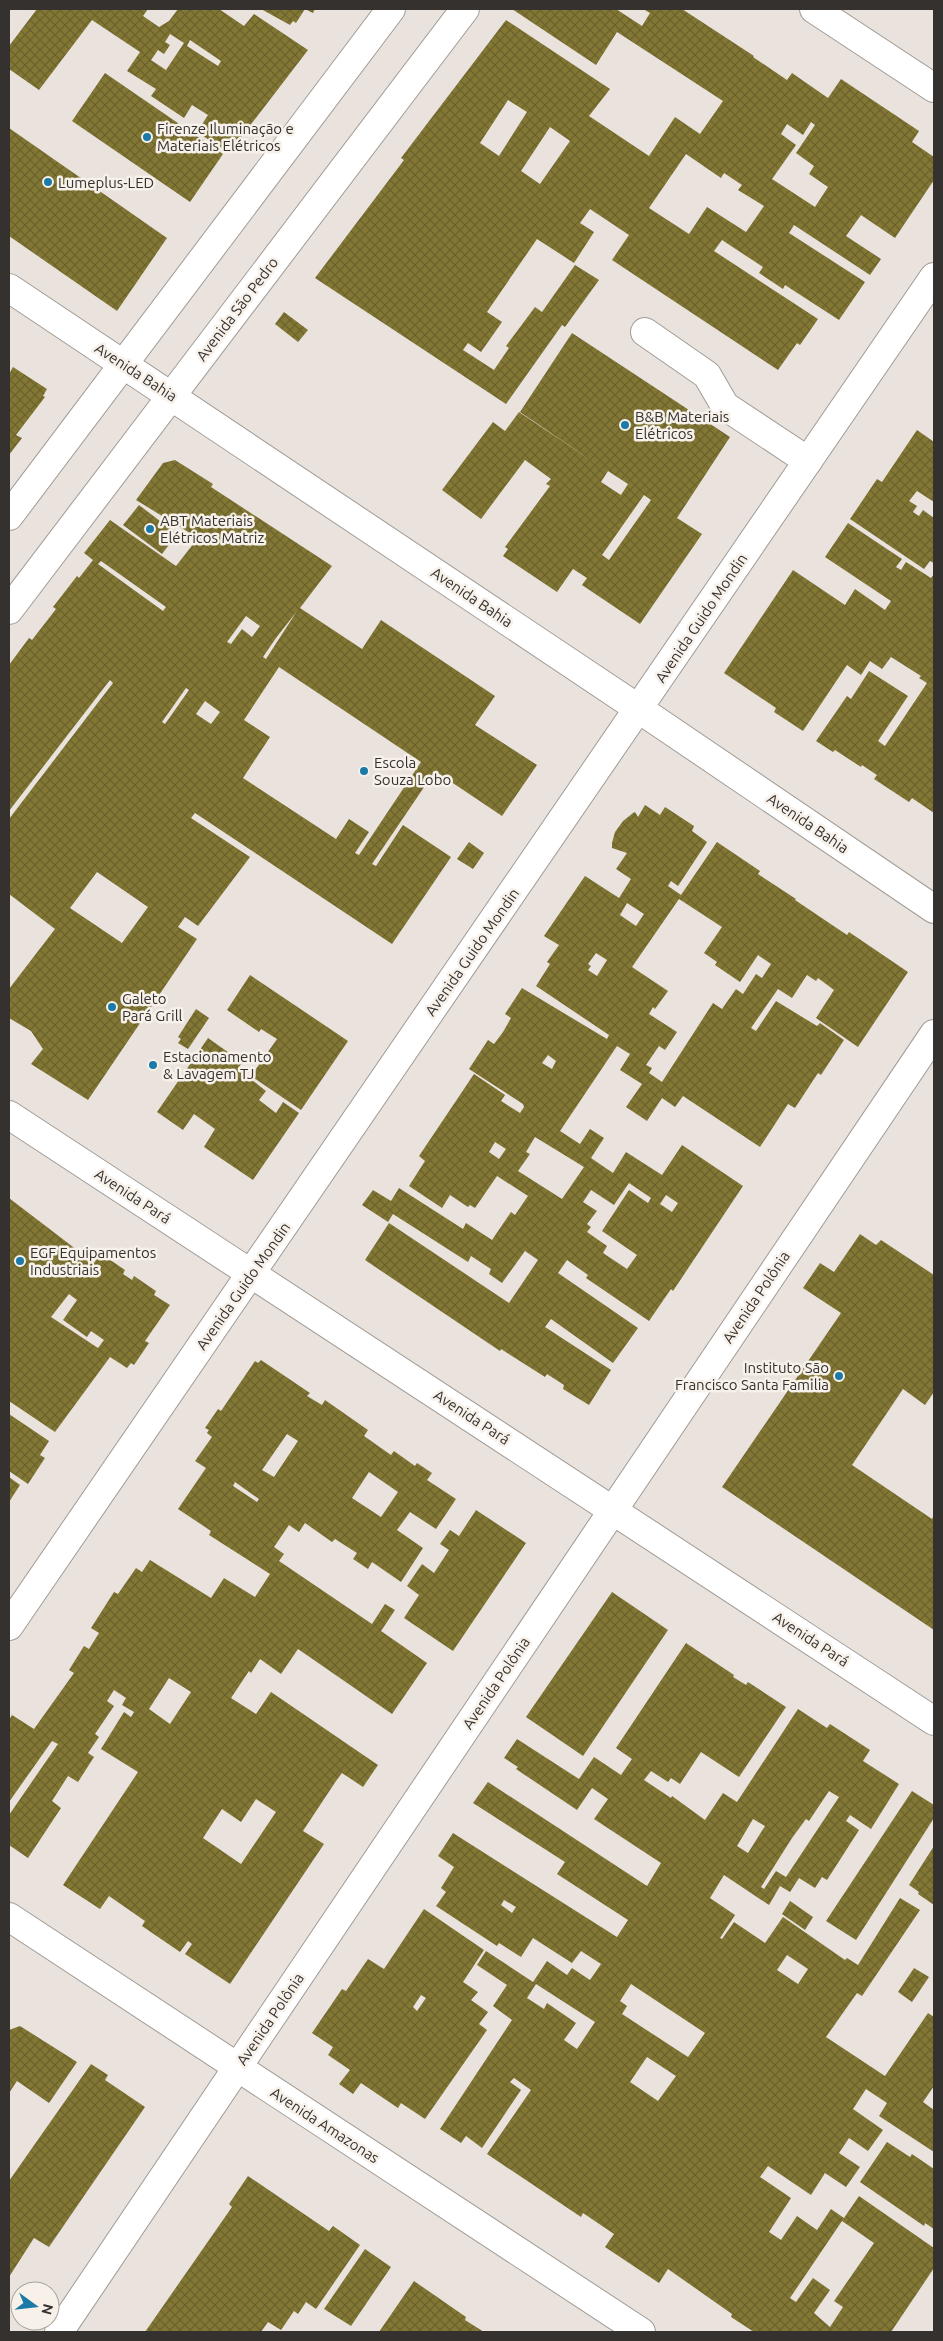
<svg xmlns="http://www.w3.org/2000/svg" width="943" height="2341" font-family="Ubuntu,sans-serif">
<defs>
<pattern id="building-cross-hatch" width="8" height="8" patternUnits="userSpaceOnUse" patternTransform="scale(1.25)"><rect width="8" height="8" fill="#827734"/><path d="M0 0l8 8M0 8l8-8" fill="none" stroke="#6b622c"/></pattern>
</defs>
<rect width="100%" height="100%" fill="#eae3dd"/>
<g fill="url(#building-cross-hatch)" fill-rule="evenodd">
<path d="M37 9H148L143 16 159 27 169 21 178 9H219L244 26 254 14 308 50 229 153 197 132 208 115 192 105 184 118 151 96 156 89 127 71 140 52 92 20 39 90 9 69V46ZM170 34 184 43 166 70 151 60 158 50 164 54 170 45 165 42ZM190 40 221 61 218 66 187 46Z"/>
<polygon points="261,9 315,9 313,13 305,9 296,23 293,21 290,25"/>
<path d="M512 9H616L642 26 650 13 643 9H682L754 56 753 57 787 80 792 73 828 98 841 79 919 131 912 142 934 157V180L895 238 861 215 846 236 881 259 870 275 794 225 789 233 865 282 839 320 785 285 783 289 759 273 763 267 722 240 714 251 818 319 800 345 797 343 778 370 612 260 629 235 590 209 580 223 594 232 574 263 537 239 487 312 502 322 481 352 468 343 463 350 494 370 509 348 506 346 535 307 542 312 575 265 599 280 565 327 562 325 506 404 315 278 404 160 401 158 506 20 610 89 589 116 649 156 675 117 700 134 723 101 617 32 596 65ZM508 100 527 112 499 156 480 143ZM811 122 815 125 796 153 814 166 809 174 828 187 815 207 772 179 796 145 781 134 787 124 803 135ZM550 127 570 141 540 184 521 171ZM686 154 721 178 724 173 742 185 738 190 764 206 746 232 707 207 689 234 649 208Z"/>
<polygon points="105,73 223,154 190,202 72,121"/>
<polygon points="9,128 167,238 117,311 9,236"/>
<polygon points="284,312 308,330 298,342 275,324"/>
<path d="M572 333 730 437 677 518 702 534 640 624 582 585 587 578 573 569 557 592 503 556 508 549 505 547 550 486 546 484 551 479 525 460 481 519 442 490 493 422 505 431 519 412 601 467 520 412ZM608 471 628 484 621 495 601 482ZM644 495 651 500 609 560 602 555Z"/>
<polygon points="13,367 47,389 43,396 45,397 16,435 22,438 9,455 9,374"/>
<polygon points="917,430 934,442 934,502 917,491 909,501 917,506 913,512 919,516 923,510 934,518 934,563 930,561 924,569 850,519 877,479 882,482"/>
<path d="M175 460 213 484 211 487 332 566 300 608 362 649 381 620 495 696 475 725 537 765 502 816 435 771 372 864 376 866 403 825 451 857 392 944 195 813 191 818 250 857 198 926 185 917 178 927 197 939 88 1100 31 1064 43 1049 31 1031 9 1018V989L55 929 9 894V819L113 683 110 680 9 811V665L29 638 32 640 56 609 53 607 77 576 79 578 93 560 84 553 110 520 176 566 198 538 136 500 163 463ZM101 561 166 607 163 611 98 564ZM297 611 266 659 263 657 276 638ZM246 616 260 626 252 637 242 629 231 644 227 642ZM279 667 421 762 359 855 355 853 369 832 349 819 336 839 243 778 270 737 244 720ZM186 688 189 690 165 724 162 722ZM205 701 220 712 211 724 196 714ZM97 872 148 907 122 943 70 908Z"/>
<polygon points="139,505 177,534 162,554 123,525"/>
<polygon points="848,523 902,559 896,567 901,570 906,562 931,578 934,574 934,813 912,798 909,802 874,779 877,775 862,765 861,767 835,750 833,752 816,741 847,696 851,699 869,671 908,696 878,741 885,746 927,683 919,678 921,676 891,657 882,669 870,661 861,675 847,665 803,731 774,712 776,708 724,673 793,570 845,605 855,589 885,610 891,601 825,557"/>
<path d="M645 805 660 815 665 807 694 826 692 831 707 842 678 886 671 881 668 886 681 895 717 842 760 871 758 874 796 899 795 900 847 935 849 932 908 972 858 1047 816 1018 834 990 818 978 816 981 807 975 792 998 778 989 751 1028 756 1031 776 1001 817 1026 820 1023 844 1040 821 1075 818 1073 795 1108 788 1104 760 1147 683 1096 675 1107 662 1098 647 1121 626 1107 642 1084 620 1070 630 1054 617 1046 560 1131 580 1144 590 1129 604 1138 591 1158 613 1173 626 1152 662 1175 682 1145 743 1186 673 1291 671 1289 649 1321 586 1278 588 1275 567 1260 558 1273 638 1328 613 1363 551 1319 545 1327 611 1370 589 1405 563 1389 564 1385 547 1374 545 1377 501 1349 500 1351 365 1260 389 1223 509 1303 538 1260 525 1251 502 1283 489 1274 491 1269 471 1256 468 1262 393 1214 388 1222 362 1205 373 1190 391 1201 399 1188 463 1229 466 1223 492 1240 511 1212 515 1215 528 1196 497 1176 475 1208 470 1205 468 1207 450 1195 442 1208 409 1186 425 1161 419 1156 474 1074 505 1095 501 1101 520 1113 524 1107 523 1104 469 1069 488 1040 494 1044 503 1032 511 1018 505 1014 522 988 607 1039 609 1035 536 986 550 964 547 962 559 945 544 936 585 876 619 898 631 879 616 869 627 853 612 848V843L615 832 623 821 633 813 635 812 638 817ZM679 899 722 927 704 953 717 962 715 965 740 982 758 955 771 964 762 978 756 974 743 994 736 989 722 1009 713 1003 662 1082 649 1073 652 1068 646 1065 659 1046 665 1050 677 1032 649 1014 653 1007 655 1009 668 991 632 967ZM627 903 644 914 636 926 620 915ZM596 953 607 960 597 976 588 970 591 966 588 964ZM548 1055 556 1061 552 1069 542 1063ZM535 1137 584 1167 562 1199 518 1171 530 1154 526 1152ZM495 1142 506 1149 499 1159 489 1152ZM629 1183 651 1198 648 1203 629 1190 602 1231 637 1255 627 1269 603 1253 607 1246 587 1232 591 1227 587 1224 597 1211 583 1202 591 1190 614 1205ZM666 1195 678 1203 672 1212 660 1204Z"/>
<polygon points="469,842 484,853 473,869 457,859"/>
<polygon points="250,975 348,1041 301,1110 251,1076 277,1039 261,1029 259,1032 227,1010"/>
<polygon points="196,1009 209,1018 188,1049 178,1043 181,1039 178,1037"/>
<polygon points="208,1038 242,1062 238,1069 266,1091 259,1100 276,1113 283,1102 299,1113 253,1180 204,1147 215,1129 194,1114 183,1130 157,1112"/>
<path d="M9 1198 94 1263 98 1257 101 1259 103 1255 125 1270 123 1274 132 1280 134 1276 156 1291 154 1295 170 1305 145 1341 149 1343 134 1365 131 1363 127 1368 110 1357 55 1432 9 1401ZM69 1294 77 1300 63 1320 87 1337 91 1331 104 1340 98 1348 51 1317Z"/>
<polygon points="860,1234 876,1245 881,1240 934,1275 934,1392 925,1405 903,1389 852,1465 932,1519 934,1515 934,1630 722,1487 841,1313 803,1288 820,1263 834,1272"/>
<path d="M261 1360 310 1393 307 1396 322 1405 325 1400 368 1430 364 1436 391 1455 394 1451 415 1466 417 1463 432 1473 427 1480 456 1499 436 1529 410 1512 397 1530 423 1548 401 1582 372 1562 368 1569 353 1559 357 1553 335 1539 332 1542 305 1523 299 1532 289 1525 274 1547 284 1554 279 1561 372 1624 385 1604 395 1610 381 1631 427 1663 392 1714 298 1649 281 1674 260 1659 251 1673 249 1671 231 1698 256 1714 271 1692 378 1765 363 1787 342 1773 336 1781 303 1831 324 1844 230 1984 185 1954 192 1944 188 1941 180 1952 142 1926 145 1921 109 1896 100 1909 63 1885 138 1772 101 1749 124 1712 131 1717 134 1712 122 1705 126 1698 114 1690 107 1701 114 1706 95 1734 99 1737 88 1753 94 1757 78 1782 68 1776 52 1801 61 1808 28 1858 9 1845V1815L58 1744 52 1741 9 1802V1720L12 1715 34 1729 74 1673 69 1670 84 1646 89 1649 99 1633 91 1628 114 1592 118 1594 136 1568 142 1572 150 1560 211 1598 224 1578 255 1597 270 1574 209 1535 211 1531 178 1509 206 1468 195 1461 212 1437 207 1433 209 1430 205 1428 218 1409 221 1411 255 1361 258 1363ZM287 1434 298 1441 274 1477 262 1470ZM369 1472 398 1492 381 1517 352 1498ZM235 1482 259 1499 257 1502 233 1486ZM169 1678 191 1692 170 1724 149 1709ZM256 1799 276 1812 241 1864 203 1838 222 1809 241 1822Z"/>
<polygon points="9,1414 49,1441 40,1455 45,1458 28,1484 9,1471"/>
<polygon points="9,1477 20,1485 9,1502"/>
<polygon points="476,1510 526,1543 453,1651 404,1618 419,1595 407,1586 422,1564 434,1573 449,1550 440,1544 450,1530 459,1536"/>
<polygon points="612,1592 668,1630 583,1756 526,1717"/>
<path d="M686 1643 734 1675 733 1677 746 1685 748 1682 786 1707 739 1777 701 1752 680 1784 671 1778 668 1782 651 1771 644 1780 671 1798 672 1796 705 1820 723 1793 737 1802 798 1709 827 1728 830 1724 870 1750 863 1761 899 1784 871 1829 850 1815 846 1821 859 1830 827 1880 822 1877 815 1888 799 1878 790 1892 780 1886 769 1905 724 1875 710 1898 735 1915 720 1938 722 1939 734 1922 765 1943 783 1917 845 1960 847 1958 858 1965 900 1898 920 1910 862 1996 857 1993 826 2037 885 2076 928 2013 934 2017V2086L923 2102 934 2110V2152L879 2116 887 2103 866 2089 853 2109 883 2130 868 2151 849 2138 839 2153 860 2167 846 2187 825 2173 811 2195 768 2166 760 2177 791 2198 769 2232 781 2240 797 2216 817 2230 831 2209 844 2218 859 2196 934 2248V2268L891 2332H754L731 2317 732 2314 668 2269 659 2283 605 2247 614 2234 583 2213 581 2217 487 2154 531 2090 514 2078 510 2082 521 2090 482 2148 466 2136 461 2143 440 2129 512 2020 493 2006 507 1985 477 1965 486 1951 533 1982 547 1961 567 1975 572 1968 590 1980 601 1964 581 1951 572 1963 533 1938 521 1957 499 1943 497 1946 436 1906 446 1892 441 1888 454 1867 438 1856 453 1833 617 1937 628 1920 557 1874 565 1862 473 1803 488 1782 647 1886 661 1863 594 1819 608 1799 592 1788 577 1810 516 1769 518 1767 504 1758 517 1739 579 1779 594 1757 621 1775 632 1759 616 1748ZM829 1791 839 1797 786 1877 776 1871 764 1889 761 1887 792 1838 806 1819 809 1821ZM753 1819 765 1826 748 1853 737 1846ZM504 1900 516 1907 512 1913 501 1905ZM787 1955 808 1969 798 1984 777 1970ZM536 1984 595 2022 577 2049 564 2040 576 2023 547 2003 544 2009 527 1998ZM631 1984 705 2033 688 2057 622 2014 627 2006 620 2001ZM647 2057 676 2076 658 2101 630 2082ZM842 2221 874 2243 834 2301 843 2307 830 2327 814 2313 830 2290 813 2278 796 2302 790 2298Z"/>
<polygon points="912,1791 934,1805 934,1818 856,1940 826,1921"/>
<polygon points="934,1846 934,1905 918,1894 919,1892 909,1885"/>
<polygon points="790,1901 813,1917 805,1930 782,1914"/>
<path d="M424 1909 484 1950 463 1982 478 1992 471 2000 488 2012 479 2024 487 2030 425 2119 401 2103 398 2108 361 2083 353 2094 339 2084 350 2070 328 2055 333 2047 312 2033 342 1989 346 1991 368 1959 384 1969ZM421 1995 426 1998 417 2011 413 2007Z"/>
<polygon points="914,1968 929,1977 912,2002 898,1992"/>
<polygon points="20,2026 77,2062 49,2103 17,2081 9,2093 9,2030"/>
<polygon points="91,2064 108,2075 105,2080 145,2107 49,2247 34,2238 9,2277 9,2181"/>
<polygon points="887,2142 910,2157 912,2154 934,2169 934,2229 925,2223 924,2226 860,2182"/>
<polygon points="248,2176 329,2231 333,2226 360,2245 316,2309 306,2302 298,2314 294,2311 281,2330 268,2322 261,2332 145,2332 232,2207 229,2204"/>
<polygon points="365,2249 391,2267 351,2326 324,2309"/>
<polygon points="414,2281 466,2317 465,2320 484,2332 379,2332"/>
</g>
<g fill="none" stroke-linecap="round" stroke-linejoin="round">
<defs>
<g id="minor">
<polyline points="814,9 934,88"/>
<polyline points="9,288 639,709 934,909"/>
<polyline points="645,332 707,375 725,406 808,461"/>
<polyline points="9,516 391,9"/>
<polyline points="9,610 465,9"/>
<polyline points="9,1115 934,1721"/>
<polyline points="9,1626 934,277"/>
<polyline points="9,1917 641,2332"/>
<polyline points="59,2332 934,1034"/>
</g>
</defs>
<use href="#minor" stroke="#a19b96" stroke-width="30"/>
<use href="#minor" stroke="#fff" stroke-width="28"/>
</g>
<g fill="#1b7aa7" stroke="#f7f1ea" stroke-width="2">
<circle cx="147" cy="137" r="5"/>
<circle cx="48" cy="182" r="5"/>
<circle cx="625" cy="425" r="5"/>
<circle cx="150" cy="529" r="5"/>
<circle cx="364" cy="771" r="5"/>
<circle cx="112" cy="1007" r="5"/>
<circle cx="153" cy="1065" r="5"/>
<circle cx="20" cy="1261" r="5"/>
<circle cx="839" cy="1376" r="5"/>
</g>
<g text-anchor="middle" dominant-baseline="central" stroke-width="5" stroke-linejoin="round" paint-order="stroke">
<g font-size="15" fill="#34312f" stroke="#f7f1ea" text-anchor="start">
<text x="157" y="128">Firenze Iluminação e<tspan x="157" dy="17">Materiais Elétricos</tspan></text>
<text x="58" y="182">Lumeplus-LED</text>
<text x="635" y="416">B&amp;B Materiais<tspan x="635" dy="17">Elétricos</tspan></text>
<text x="160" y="520">ABT Materiais<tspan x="160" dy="17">Elétricos Matriz</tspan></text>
<text x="374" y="762">Escola<tspan x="374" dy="17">Souza Lobo</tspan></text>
<text x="122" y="998">Galeto<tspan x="122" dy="17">Pará Grill</tspan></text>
<text x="163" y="1056">Estacionamento<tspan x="163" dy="17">&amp; Lavagem TJ</tspan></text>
<text x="30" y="1252">EGF Equipamentos<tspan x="30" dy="17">Industriais</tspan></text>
<text x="829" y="1367" text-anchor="end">Instituto São<tspan x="829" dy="17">Francisco Santa Familia</tspan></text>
</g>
<g font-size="15" fill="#34312f" stroke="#f7f1ea">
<text transform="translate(237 309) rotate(-53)">Avenida São Pedro</text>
<text transform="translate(136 372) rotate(33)">Avenida Bahia</text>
<text transform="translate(472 597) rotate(34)">Avenida Bahia</text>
<text transform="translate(701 618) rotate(-56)">Avenida Guido Mondin</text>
<text transform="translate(808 823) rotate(34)">Avenida Bahia</text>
<text transform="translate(472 952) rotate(-55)">Avenida Guido Mondin</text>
<text transform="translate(133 1196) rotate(33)">Avenida Pará</text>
<text transform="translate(243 1286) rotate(-55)">Avenida Guido Mondin</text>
<text transform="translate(756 1297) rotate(-56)">Avenida Polônia</text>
<text transform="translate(472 1417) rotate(33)">Avenida Pará</text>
<text transform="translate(811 1639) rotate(33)">Avenida Pará</text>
<text transform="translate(496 1683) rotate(-56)">Avenida Polônia</text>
<text transform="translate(270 2019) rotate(-56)">Avenida Polônia</text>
<text transform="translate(325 2125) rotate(33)">Avenida Amazonas</text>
</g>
</g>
<rect width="943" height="2341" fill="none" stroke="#34312f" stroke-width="20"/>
<g transform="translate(35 2306) rotate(105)"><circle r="24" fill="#f7f1ea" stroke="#a9a49f"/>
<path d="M0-4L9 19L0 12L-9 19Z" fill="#1b7aa7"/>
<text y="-8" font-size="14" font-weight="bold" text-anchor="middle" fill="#34312f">N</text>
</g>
</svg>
